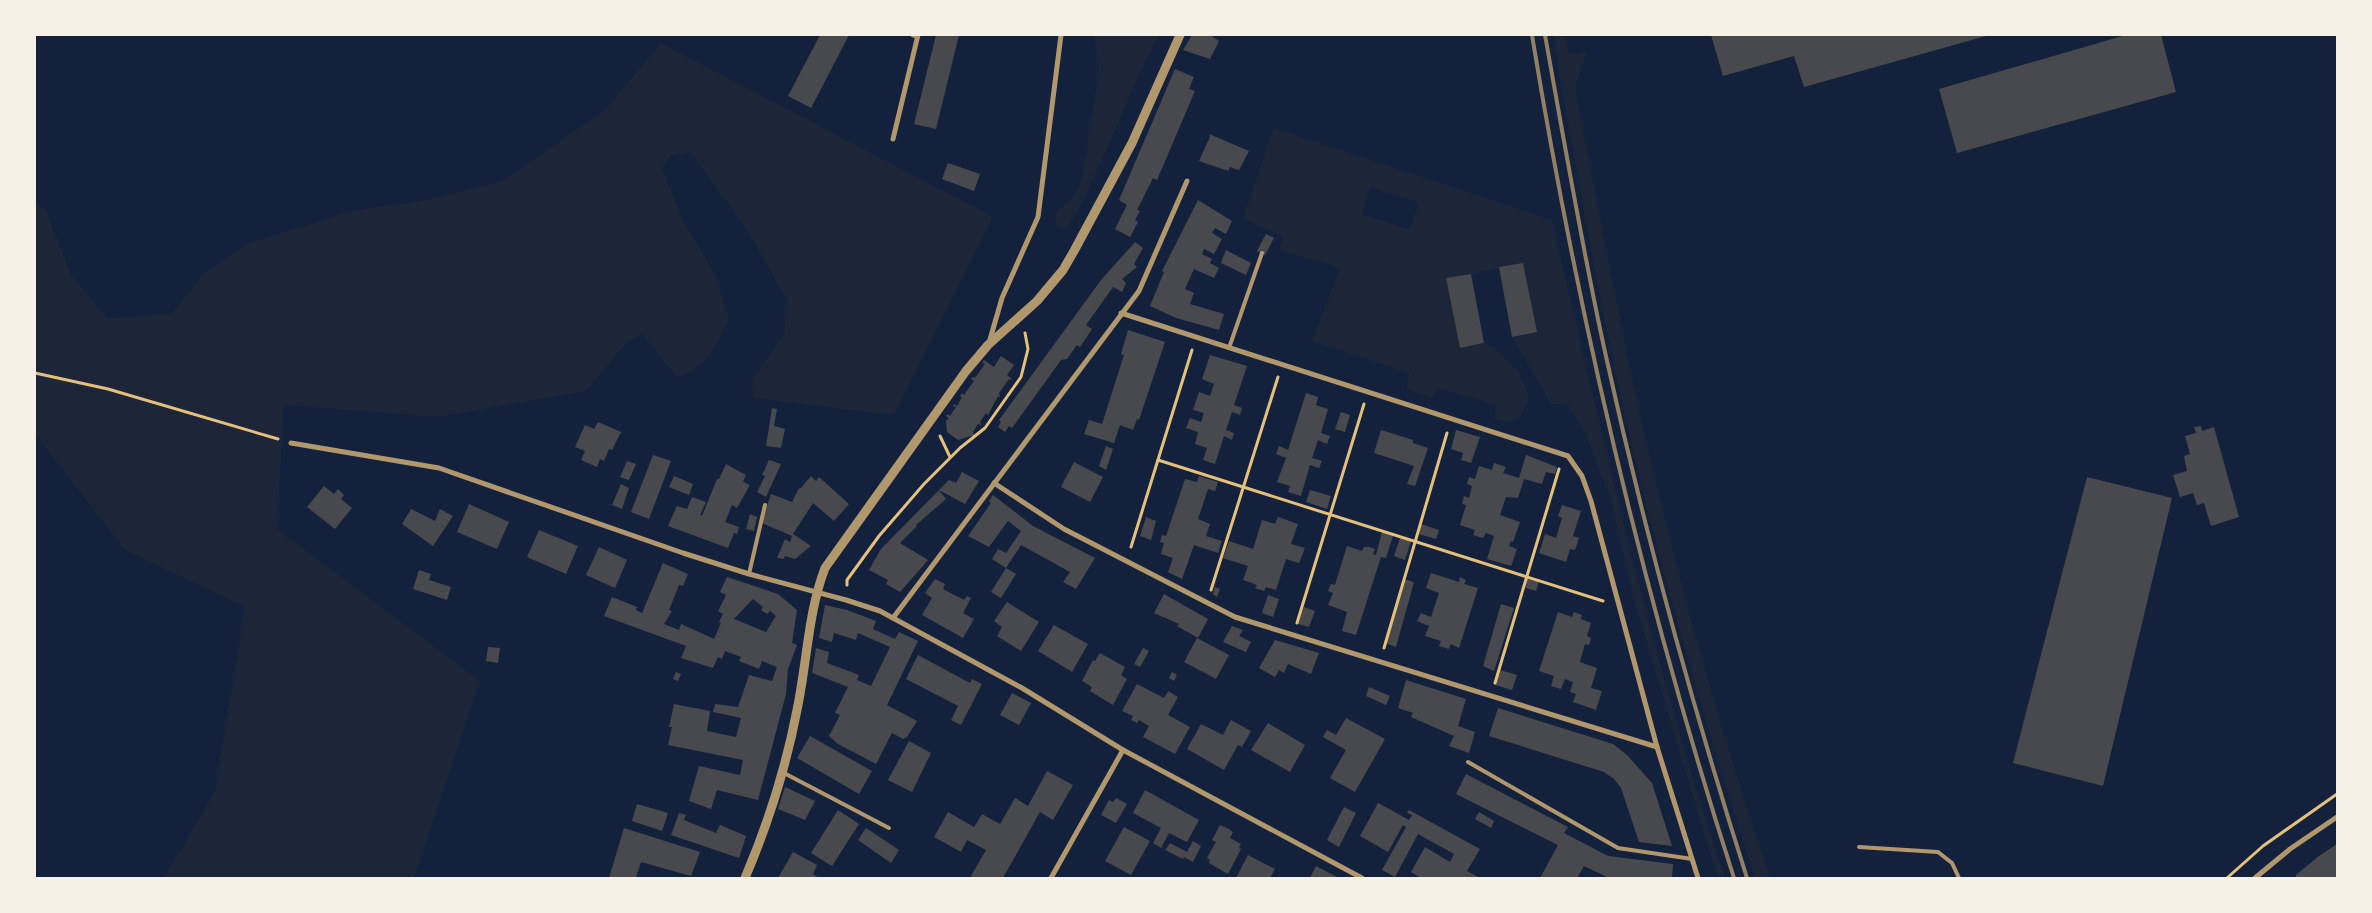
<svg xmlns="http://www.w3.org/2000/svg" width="2372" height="913" font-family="'Source Sans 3',sans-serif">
<rect width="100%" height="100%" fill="#14213d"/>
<g fill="#1d2539" fill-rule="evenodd">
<path d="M1094 35H1159C1133 82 1116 133 1092 181 1084 198 1077 217 1064 230L1055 225 1057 211 1074 197 1082 178 1099 70Z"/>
<path d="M1553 35H1566L1569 54 1587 52 1575 88C1596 194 1615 300 1638 405 1673 565 1718 723 1770 878H1755C1705 723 1659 567 1623 408 1596 284 1574 159 1553 35Z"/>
<path d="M661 43 993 217 894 415 754 398 752 379 784 335 787 300 746 228 690 152 671 155 662 168 683 220 716 276 729 319C715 350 709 363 678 378L642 334 628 341 586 391 438 417 284 405 277 529 480 681 414 878H164L215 791 245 607 125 550 35 434V204L45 208 71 275 108 319 172 313 204 273 249 243 356 210 421 201 501 182 605 110Z"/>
<path d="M1274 128 1552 220C1604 441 1652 663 1725 878H1718L1715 870 1634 600 1611 501 1584 430 1568 405 1551 404 1512 337 1537 332 1523 263 1446 279 1460 347 1484 343 1495 348 1517 370 1526 387 1529 401 1520 417 1510 422 1495 419 1496 405 1437 388 1432 398 1407 389 1409 373 1312 341 1340 268 1279 250 1283 237 1243 218ZM1370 187 1419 203 1410 230 1362 214Z"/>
</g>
<g fill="#48494c" fill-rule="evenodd">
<polygon points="820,35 849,35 811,108 788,96"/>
<polygon points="936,35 959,35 936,129 914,124"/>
<polygon points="1192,35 1210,35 1219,41 1210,59 1183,50"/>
<polygon points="1711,35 1986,35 1986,36 1804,87 1794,56 1723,76"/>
<polygon points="2126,35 2161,35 2176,92 1957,153 1939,89"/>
<polygon points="1175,69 1194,77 1189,89 1195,91 1157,180 1153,178 1137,210 1140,211 1135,220 1138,222 1130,237 1115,229 1127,205 1119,200"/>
<polygon points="1209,134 1249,151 1239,170 1230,167 1228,171 1199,161 1210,137"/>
<polygon points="948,163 980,174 974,191 942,179"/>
<polygon points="1198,200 1232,221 1226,234 1215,228 1212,233 1222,239 1214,254 1204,249 1202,254 1212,259 1210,263 1219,268 1214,278 1194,269 1185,289 1194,293 1190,304 1224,314 1219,330 1176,318 1150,306 1164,272 1162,271"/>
<polygon points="1266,234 1274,238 1265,255 1257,251"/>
<polygon points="1135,242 1143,248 1134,264 1137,267 1122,279 1126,283 1122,292 1113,287 1086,325 1092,329 1080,347 1077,345 1067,359 1061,360 1012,428 1009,426 1005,432 998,427 1001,422 999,420 1101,280"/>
<polygon points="1226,250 1251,263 1246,275 1221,263"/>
<polygon points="1523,263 1537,332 1512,337 1499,267"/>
<polygon points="1471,274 1484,343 1460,348 1446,278"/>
<polygon points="1128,330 1165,342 1139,420 1137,419 1133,430 1120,425 1114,443 1084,434 1089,420 1102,424 1124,355 1121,354"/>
<polygon points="1210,355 1247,366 1234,405 1242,408 1240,415 1232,412 1226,430 1234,433 1232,440 1224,436 1215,464 1203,460 1207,448 1195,444 1198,432 1186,428 1190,418 1201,422 1204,413 1193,410 1199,392 1210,396 1214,384 1202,379"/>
<polygon points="1001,356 1014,365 1007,375 1012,379 1008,380 999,393 1000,397 998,396 988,415 986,413 980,422 981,425 978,424 973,432 974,435 958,440 947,432 946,421 949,418 946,416 948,414 950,416 956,407 953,406 954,404 957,406 962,397 960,396 962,393 964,395 974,381 971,379 973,377 975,378 985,364 982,363 984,360 994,367"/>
<polygon points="1306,393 1318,397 1316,405 1328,409 1321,433 1330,436 1327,444 1318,440 1312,458 1322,461 1319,468 1310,465 1301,496 1288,492 1290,486 1277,482 1286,458 1276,454 1279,446 1288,450"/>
<polygon points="772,408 777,409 774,426 785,429 781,448 766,446"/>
<polygon points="1341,412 1350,415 1345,432 1335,429"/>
<polygon points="598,422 621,432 612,450 609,449 604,461 600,459 597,467 581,460 585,451 575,447 585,425 594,429"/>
<polygon points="2201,426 2202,431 2214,427 2239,517 2211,526 2204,503 2197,505 2193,493 2180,497 2173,475 2187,471 2184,456 2190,454 2185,436 2196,433 2194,427"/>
<polygon points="1381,430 1413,440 1413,443 1428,448 1415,486 1407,484 1414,466 1374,453"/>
<polygon points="1456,430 1480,437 1471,463 1461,460 1463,453 1451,449"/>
<polygon points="1106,446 1113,449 1106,470 1099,466"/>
<polygon points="653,455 671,461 649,519 631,512"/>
<polygon points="1526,455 1557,467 1555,474 1546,472 1542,484 1524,479 1518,498 1506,497 1500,515 1520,522 1513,542 1511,541 1509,546 1517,549 1511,566 1487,559 1494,536 1486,533 1483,538 1473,535 1475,530 1460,525 1466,505 1462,504 1464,496 1469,498 1472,486 1467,484 1469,477 1475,479 1479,466 1492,470 1494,463 1506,467 1503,473 1519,478"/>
<polygon points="769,460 781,464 766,497 757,492 765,476 762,475"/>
<polygon points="627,461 636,464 629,480 620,477"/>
<polygon points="1074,462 1103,477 1090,502 1061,487"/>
<polygon points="726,464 746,475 743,482 750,485 737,508 732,505 725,522 739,527 737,534 734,533 728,548 668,526 677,506 687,509 692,497 706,502 700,515 702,516 717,479 719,479"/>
<polygon points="962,472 979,481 965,504 939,490 949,480 956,483"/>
<polygon points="674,476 693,484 689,495 669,487"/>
<polygon points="811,476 816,481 819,477 849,504 834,521 813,503 793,534 811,546 795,559 785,556 784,559 777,558 785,539 790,542 792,536 762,523 768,503 771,494 792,502 799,488 800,489"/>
<polygon points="1199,476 1218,482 1215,491 1208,489 1198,519 1210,524 1206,536 1222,541 1218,553 1194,545 1182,579 1168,572 1173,558 1161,554 1164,543 1160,542 1162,535 1166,536 1185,479 1197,482"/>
<polygon points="2087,477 2172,498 2103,786 2013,763"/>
<polygon points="621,484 629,488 622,509 612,505"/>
<polygon points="324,486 334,494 338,489 344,495 341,499 352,508 335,529 307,507"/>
<polygon points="939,490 946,499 916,525 917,526 900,543 928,560 900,592 886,584 888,580 869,570 881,549"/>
<polygon points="1310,490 1331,496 1327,509 1306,502"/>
<polygon points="993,495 1033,526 1095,558 1076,589 1063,582 1070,572 1021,545 1006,568 992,559 998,549 1006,553 1021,531 1008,521 989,547 968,536 991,503 989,501"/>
<polygon points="469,504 509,522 497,549 457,532"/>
<polygon points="1562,505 1581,511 1573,536 1579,538 1575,550 1570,549 1566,562 1539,553 1545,534 1556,538 1562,518 1558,516"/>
<polygon points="411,509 435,521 440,509 453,516 433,546 402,524"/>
<polygon points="750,514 757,517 754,531 746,529"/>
<polygon points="1146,517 1156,521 1151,540 1140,536"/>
<polygon points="1278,517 1298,524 1291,544 1305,548 1299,563 1286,559 1276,590 1266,587 1264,591 1255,588 1257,585 1243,580 1248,566 1223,558 1229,541 1253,549 1262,520 1275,524"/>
<polygon points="1421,524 1439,530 1436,539 1419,534"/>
<polygon points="539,530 578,546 566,574 527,557"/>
<polygon points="1382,532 1393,536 1386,558 1381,557 1356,635 1342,631 1347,612 1328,605 1333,593 1328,591 1331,584 1335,585 1347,546 1362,551 1364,547 1369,547 1375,549 1373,554 1376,555"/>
<polygon points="1400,538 1411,541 1405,560 1394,556"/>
<polygon points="599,547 627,560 615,588 586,575"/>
<path d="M663 563 688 574 683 586 679 585 669 610 672 611 664 624 679 630 681 624 714 639 721 623 719 622 723 614 718 611 726 595 720 592 727 577 778 594 797 610 792 643 797 645 788 669 786 694 758 800 717 790 711 809 689 801 699 766 740 775 743 760 668 745 672 727H669L674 704 710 711 707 731 736 737 741 718 713 712 715 704 738 707 749 675 772 681 777 667 762 661 759 669 739 661 741 657 725 651 722 659 718 657 713 668 681 658 686 646 604 616 612 597 637 607 636 610 642 613ZM753 599 763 607 761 610 767 614 770 611 776 616 766 632 734 619Z"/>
<polygon points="1006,568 1016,574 1001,598 991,592"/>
<polygon points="419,570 431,574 429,580 451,587 447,600 413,589"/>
<polygon points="1431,573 1459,582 1460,577 1466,580 1464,584 1478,588 1459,648 1451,644 1449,649 1439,646 1441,641 1425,636 1429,626 1417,621 1421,613 1431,617 1439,593 1426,588"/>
<polygon points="1527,577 1539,581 1536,591 1526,588"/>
<polygon points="935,579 945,584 943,589 964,600 967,596 971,598 963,613 974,619 963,638 922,615 932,598 925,593"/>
<polygon points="1404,579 1414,582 1396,647 1385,643"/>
<polygon points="1215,587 1220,589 1217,597 1213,594"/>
<polygon points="1164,594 1208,619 1198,638 1177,626 1179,624 1154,613"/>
<polygon points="1268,595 1279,599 1273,617 1262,613"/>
<polygon points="1007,602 1039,622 1021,651 997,636 1002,627 994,621"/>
<polygon points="1501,604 1514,608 1494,671 1483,666"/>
<polygon points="825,605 847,610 876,621 873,629 895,639 899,632 918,641 887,705 917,721 907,737 903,739 892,733 876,764 838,744 829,736 840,715 835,713 848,687 812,673 816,648 829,652 827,663 859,675 857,680 871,686 890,647 858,633 856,640 834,633 832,642 819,638"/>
<polygon points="1304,607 1315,611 1309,627 1298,624"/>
<polygon points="1558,612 1572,617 1574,612 1582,615 1581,619 1591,623 1587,636 1591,638 1589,645 1585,644 1580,662 1597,668 1591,688 1602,691 1596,710 1573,702 1576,694 1570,692 1573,682 1565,679 1561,689 1551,686 1554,676 1539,671"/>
<polygon points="1054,625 1088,644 1072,672 1038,651"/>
<polygon points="1232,626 1243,630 1239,636 1251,642 1246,652 1223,642"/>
<polygon points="1197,638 1229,655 1216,679 1184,662"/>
<polygon points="1275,640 1319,653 1311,674 1288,664 1284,673 1279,670 1275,677 1259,668"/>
<polygon points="488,647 500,648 498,663 486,661"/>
<polygon points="1143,648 1149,651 1140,667 1134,664"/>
<polygon points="1100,653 1125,667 1121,675 1127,679 1113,705 1090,691 1092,687 1082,681 1093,660 1095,661"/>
<polygon points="918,655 970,683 972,679 982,684 961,725 951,720 958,706 906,679"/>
<polygon points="1500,670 1517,675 1512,690 1495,685"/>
<polygon points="676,672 681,674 678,681 673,679"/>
<polygon points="1172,672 1177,675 1174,681 1169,678"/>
<polygon points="1406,680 1466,699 1458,726 1475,732 1469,753 1449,746 1454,736 1411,717 1413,713 1398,708"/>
<polygon points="1137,684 1164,698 1168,691 1178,697 1168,715 1190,727 1175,754 1143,737 1149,726 1139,720 1137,723 1131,720 1133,716 1122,711"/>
<polygon points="1369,687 1390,696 1386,705 1366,696"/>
<polygon points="1012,693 1031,703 1019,725 1000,715"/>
<polygon points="1498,708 1613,744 1627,755 1652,783 1672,846 1639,842 1621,788 1614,779 1604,772 1489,736"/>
<polygon points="1346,718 1385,739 1355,792 1330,778 1346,750 1323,737 1327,730 1336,735"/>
<polygon points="1231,720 1251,731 1242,747 1238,745 1224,770 1187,749 1201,724 1223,735"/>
<polygon points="1268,723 1305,745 1290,772 1251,750"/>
<polygon points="810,736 872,771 859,794 797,758"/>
<polygon points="909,741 931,753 912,792 888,780"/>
<polygon points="1047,771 1073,785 1053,820 1040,812 1003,878 975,878 971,876 986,850 967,840 961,852 934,837 948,812 974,827 982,814 1000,824 1015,798 1028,806"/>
<polygon points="1466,774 1568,827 1564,833 1608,856 1673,864 1672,878 1607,877 1584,866 1577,878 1540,878 1558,845 1456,794"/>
<polygon points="785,787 815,801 805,820 778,809"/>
<polygon points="1145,790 1199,820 1187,842 1169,833 1161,848 1153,843 1161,828 1133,813"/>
<polygon points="1116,798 1127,804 1116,823 1101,815 1109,800 1113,802"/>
<polygon points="1378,803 1409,820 1412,815 1407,813 1409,810 1480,849 1467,871 1480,878 1421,878 1411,872 1425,847 1450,862 1454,854 1418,834 1395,877 1382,870 1406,827 1403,825 1388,852 1360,836"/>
<polygon points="637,804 668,813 662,831 632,821"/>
<polygon points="1344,807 1356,813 1339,847 1327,840"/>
<polygon points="838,810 859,824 832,866 811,853"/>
<polygon points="1479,812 1494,821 1491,828 1475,819"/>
<polygon points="679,813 686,815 684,820 716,833 720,825 746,836 739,858 671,835"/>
<polygon points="1220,825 1229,829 1233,832 1230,838 1241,844 1239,848 1241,849 1228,874 1209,863 1210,860 1207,858 1216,842 1212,840"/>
<polygon points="1124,827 1150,841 1131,875 1105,861"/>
<polygon points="624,828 700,852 691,876 641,862 636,878 609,878"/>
<polygon points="866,828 899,850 891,863 858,840"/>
<polygon points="1193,841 1201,846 1193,862 1184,857 1183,859 1165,850 1170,843 1187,852"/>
<polygon points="2337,844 2337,878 2296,878 2296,875 2319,856"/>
<polygon points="793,852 817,865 813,874 819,878 778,878"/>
<polygon points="1248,855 1275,869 1270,878 1236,878"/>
<polygon points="1316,866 1339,878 1310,878"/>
</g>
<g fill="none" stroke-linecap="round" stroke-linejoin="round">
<g stroke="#e5c07b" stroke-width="3">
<polyline points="35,373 108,389 278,439"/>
<polyline points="940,436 950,457"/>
<polyline points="1158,460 1603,601"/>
<polyline points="1131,547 1192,350"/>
<polyline points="847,585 847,580 879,536 924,484 960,448 985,428 1021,377 1028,349 1025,333"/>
<polyline points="1211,590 1278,377"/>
<polyline points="1297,623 1364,404"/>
<polyline points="1384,648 1447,433"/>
<polyline points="1495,683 1559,469"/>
<polyline points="2227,878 2263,846 2337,794"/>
</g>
<g stroke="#b1986c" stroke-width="4">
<polyline points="912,35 917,37"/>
<polyline points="1229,348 1262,253"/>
<polyline points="749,574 765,505"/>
<polyline points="1468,762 1618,848 1692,859"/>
<polyline points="782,772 889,828"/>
<polyline points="1859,847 1938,852 1952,863 1959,878"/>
</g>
<g stroke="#b1986c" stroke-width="5">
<polyline points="893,139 918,35"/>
<polyline points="1121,313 1568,456 1582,476 1591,501 1657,747 1698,878"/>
<polyline points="989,343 1002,298 1038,217 1061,35"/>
<polyline points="291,443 439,468 683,553 749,574 846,600 880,611 1022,688 1123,750 1362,878"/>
<polyline points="994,483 1064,529 1235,617 1657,747"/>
<polyline points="893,618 1139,291 1187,181"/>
<polyline points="1051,878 1123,750"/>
<polyline points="2255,878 2290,849 2337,817"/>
</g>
<path stroke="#b1986c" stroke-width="9" d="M745 878C768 824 786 767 797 710 807 663 808 612 825 568L966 371 988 345 1037 301 1063 270 1074 251 1132 143 1180 35"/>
<g stroke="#918062" stroke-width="4">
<path d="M1532 35C1579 321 1645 602 1734 878"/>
<path d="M1545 35C1564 141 1582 247 1605 352 1644 530 1692 705 1747 878"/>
</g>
</g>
<rect width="2372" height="913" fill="none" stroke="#f6f1e7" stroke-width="72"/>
</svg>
